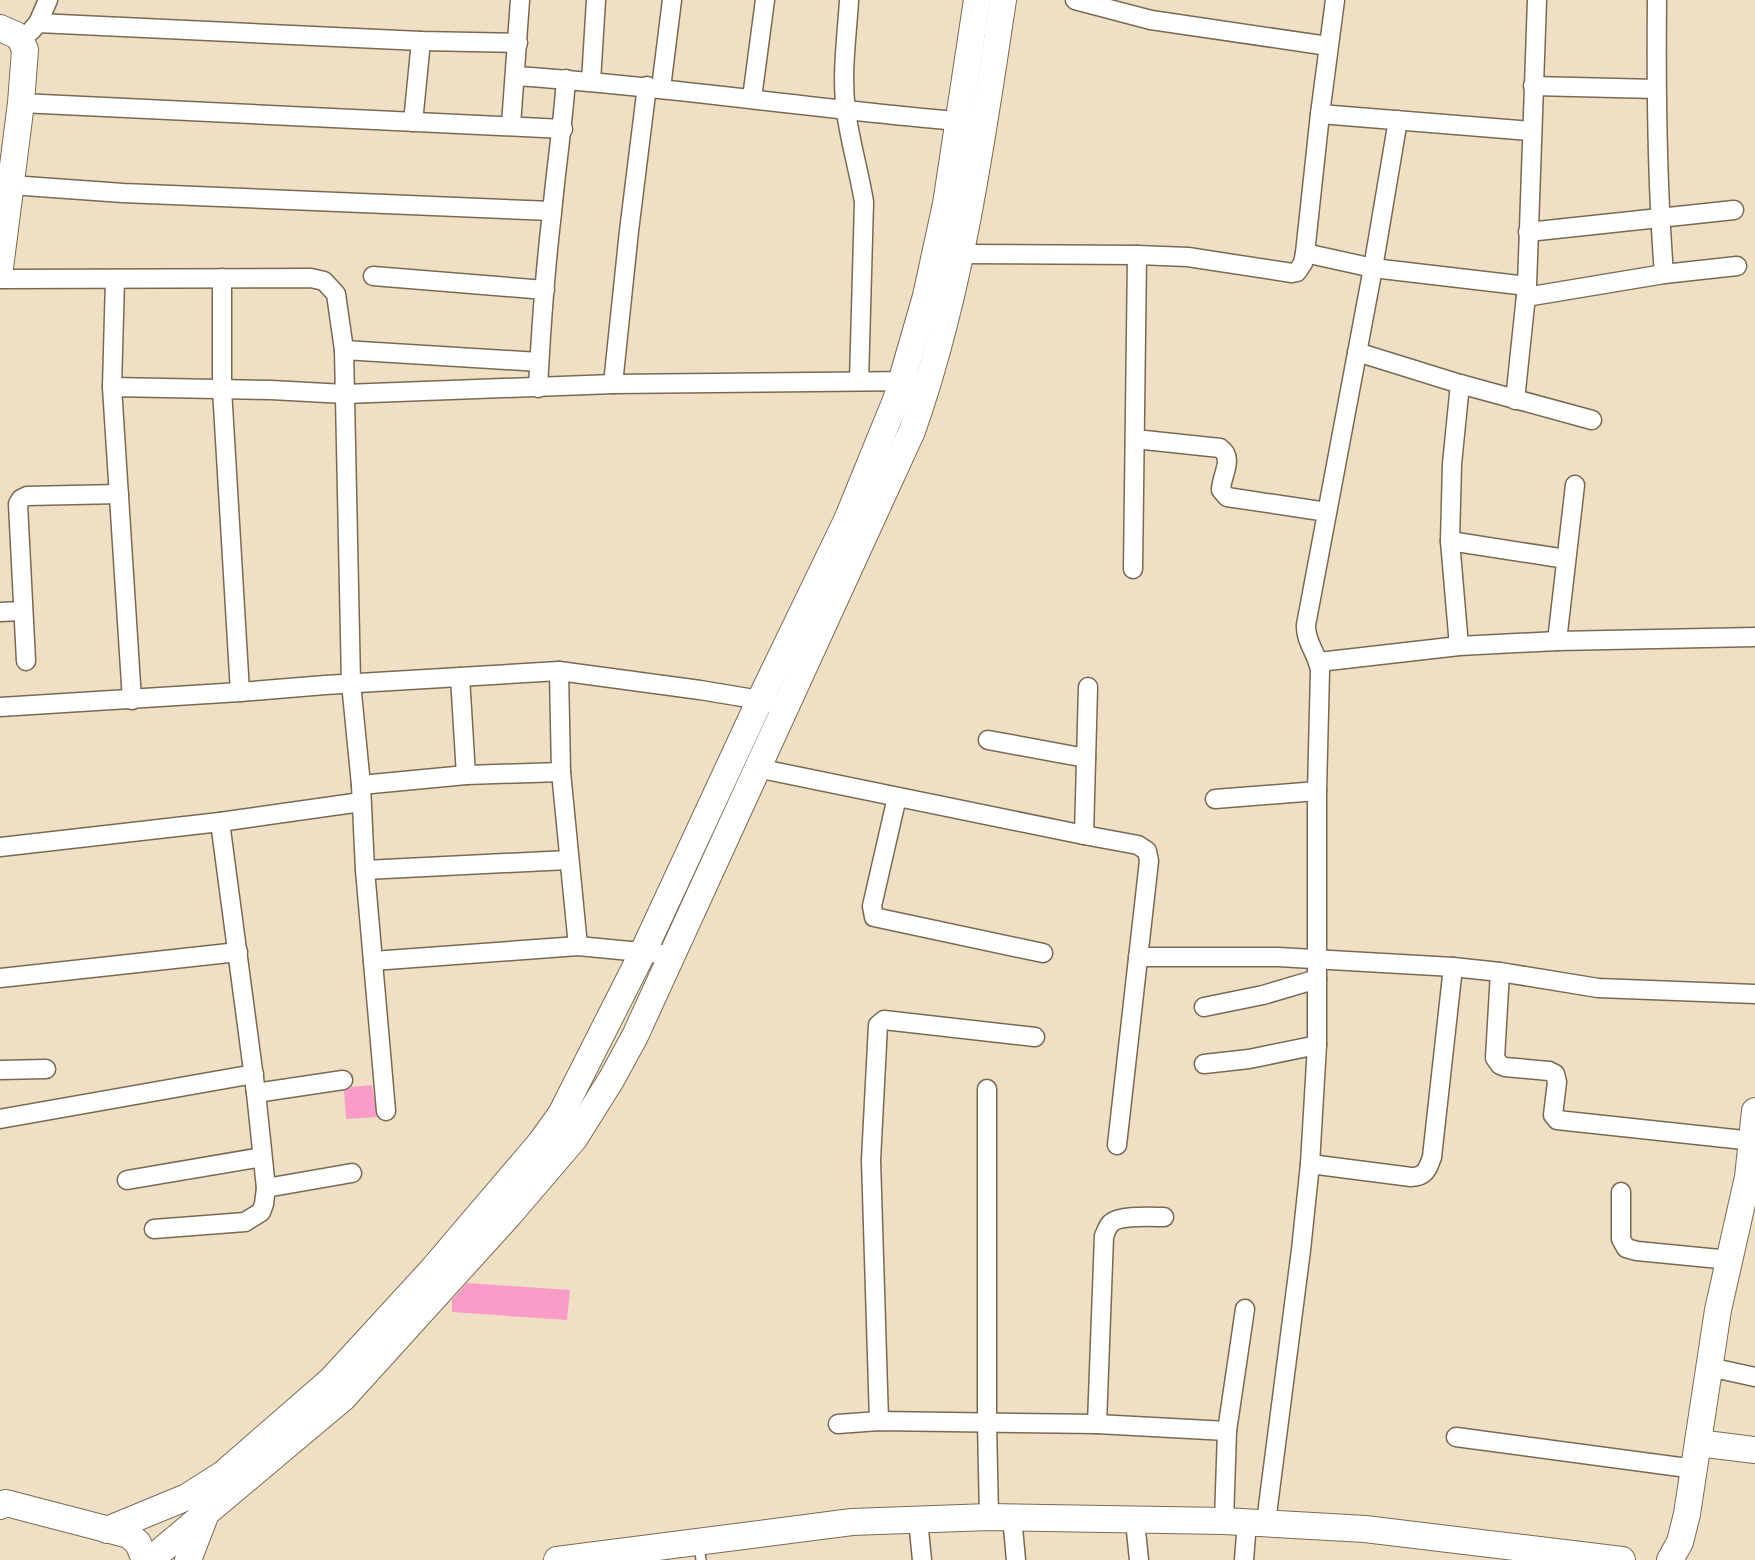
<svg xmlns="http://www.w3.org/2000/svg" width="1755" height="1560" font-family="Spectral,serif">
<rect width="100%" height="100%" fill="#efe0c5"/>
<g fill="#f99dc8">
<polygon points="372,1085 377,1117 346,1119 344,1091 352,1087"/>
<polygon points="467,1283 570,1290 567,1320 452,1312 452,1300"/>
</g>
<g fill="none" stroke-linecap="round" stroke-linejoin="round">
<defs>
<polyline id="lane" points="699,1543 701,1560"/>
<g id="street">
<path d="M849 0C847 37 841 74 846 111 850 142 859 171 864 202L859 381"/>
<polyline points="1075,0 1151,20 1328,46"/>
<path d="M1657 0C1656 92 1657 183 1664 274"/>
<polyline points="38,23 421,41 518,43"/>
<polyline points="31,31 38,23 48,0"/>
<path d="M516 76C668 86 818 110 970 122"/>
<polyline points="591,81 596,0"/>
<polyline points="1533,86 1656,89"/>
<polyline points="661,88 672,0"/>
<polyline points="752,98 765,0"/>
<polyline points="21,103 563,129"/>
<polyline points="1320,114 1531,131"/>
<polyline points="413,122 421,41"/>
<polyline points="511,125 520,0"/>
<polyline points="11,185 123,193 552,211"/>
<polyline points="1528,232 1734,210"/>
<polyline points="1305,253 1373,268 1527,286"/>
<polyline points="960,254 1137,255 1188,257 1292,273 1297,272 1303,263 1305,253 1320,114 1335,0"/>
<polyline points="373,276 545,290"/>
<polyline points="222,278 222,389 240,692"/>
<polyline points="0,279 311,278 324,281 336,294 344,350 351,683 361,785 365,870 386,1111"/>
<polyline points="115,279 112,387 132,700"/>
<polyline points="1526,297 1664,274 1737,266"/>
<polyline points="344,350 539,362"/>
<polyline points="1357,352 1460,384 1592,420"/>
<polyline points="613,384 629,231 647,86"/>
<polyline points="112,387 271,390 345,394 613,384 913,381"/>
<path d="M538 388C541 329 545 271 552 213 556 168 563 124 566 79"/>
<polyline points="1515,400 1527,286 1537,0"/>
<path d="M1135 439 1220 448C1235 458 1221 476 1221 490L1227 497 1327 512"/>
<polyline points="1450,541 1566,559"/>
<polyline points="1133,569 1137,255"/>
<polyline points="0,612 23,611"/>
<polyline points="1557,641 1575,485"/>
<polyline points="1459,646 1450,541 1452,464 1460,384"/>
<polyline points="26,661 18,504 21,499 27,496 119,494"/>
<polyline points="1319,662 1459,646 1557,641 1755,637"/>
<polyline points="559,671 561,772 578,946"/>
<polyline points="460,677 466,775"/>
<polyline points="0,707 240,692 325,685 559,671 700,690 760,700 786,707"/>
<polyline points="988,740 1086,758"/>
<polyline points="757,768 1084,835 1138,845 1147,851 1149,861 1117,1145"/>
<polyline points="361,785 466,775 561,772"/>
<polyline points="897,797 872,906 874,917 1043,953"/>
<polyline points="1215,799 1317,791"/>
<polyline points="1084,835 1088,687"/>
<polyline points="0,847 220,822 361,802"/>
<polyline points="365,870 568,860"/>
<polyline points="1138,957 1278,957 1453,967 1500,972 1598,988 1755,994"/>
<polyline points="373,961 578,946 672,955"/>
<polyline points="1500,972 1495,1058 1500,1065 1505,1067 1549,1071 1555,1074 1557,1082 1553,1115 1557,1120 1753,1141"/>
<polyline points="0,978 238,952"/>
<polyline points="1204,1007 1263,995 1317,979"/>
<polyline points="1204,1064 1249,1059 1317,1045"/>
<polyline points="0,1070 46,1069"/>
<polyline points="987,1089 987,1423 989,1517"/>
<polyline points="256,1093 343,1080"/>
<polyline points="0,1119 254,1074"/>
<path d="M1310 1164 1411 1177C1425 1177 1428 1169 1432 1157L1453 967"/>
<polyline points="127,1180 262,1157"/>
<polyline points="266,1188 352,1173"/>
<polyline points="1621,1192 1621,1239 1626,1248 1637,1251 1730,1260"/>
<polyline points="154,1229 245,1222 261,1212 264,1204 266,1188 256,1093 220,822"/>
<polyline points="1709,1367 1755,1377"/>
<polyline points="879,1421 871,1160 878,1025 884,1020 1035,1037"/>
<polyline points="838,1424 879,1421 1097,1424 1227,1431"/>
<path d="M1097 1424 1104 1236C1106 1232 1107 1227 1111 1223 1120 1215 1152 1217 1164 1217"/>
<polyline points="1456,1437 1695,1469"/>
<polyline points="1012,1517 1016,1560"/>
<polyline points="918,1520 922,1560"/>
<polyline points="1135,1521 1139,1560"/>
<polyline points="1224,1521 1227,1431 1245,1309"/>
<path d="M1266 1522 1301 1250 1310 1164 1317 1045V791L1320 671C1318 654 1305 642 1306 625L1373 268 1398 120"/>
<polyline points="1244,1560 1247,1522"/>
</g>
<g id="secondary">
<polyline points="0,28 16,35 21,40 25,50 21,103 0,268"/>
<polyline points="1698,1443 1755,1450"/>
<polyline points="0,1506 6,1503 129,1535 138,1543 145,1560"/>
<polyline points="107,1530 187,1497 223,1474 331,1380 432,1270 541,1142 561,1114 643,952 760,700 847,520 896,400 926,296 946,204 977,0"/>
<path d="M150 1560 343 1398 509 1215 574 1139 611 1080 635 1036 912 431C961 292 981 145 1003 0"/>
<polyline points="188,1560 205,1516"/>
<polyline points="557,1560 852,1522 989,1517 1224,1521 1365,1529 1622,1560"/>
<polyline points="1670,1560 1680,1542 1687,1514 1718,1310 1748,1177 1755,1111"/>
</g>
</defs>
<use href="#lane" stroke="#786a52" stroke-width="12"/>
<use href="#street" stroke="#786a52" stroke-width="21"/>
<use href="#secondary" stroke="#786a52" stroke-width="28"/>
<use href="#lane" stroke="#fff" stroke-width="9"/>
<use href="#street" stroke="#fff" stroke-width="18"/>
<use href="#secondary" stroke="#fff" stroke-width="26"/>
</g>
</svg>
